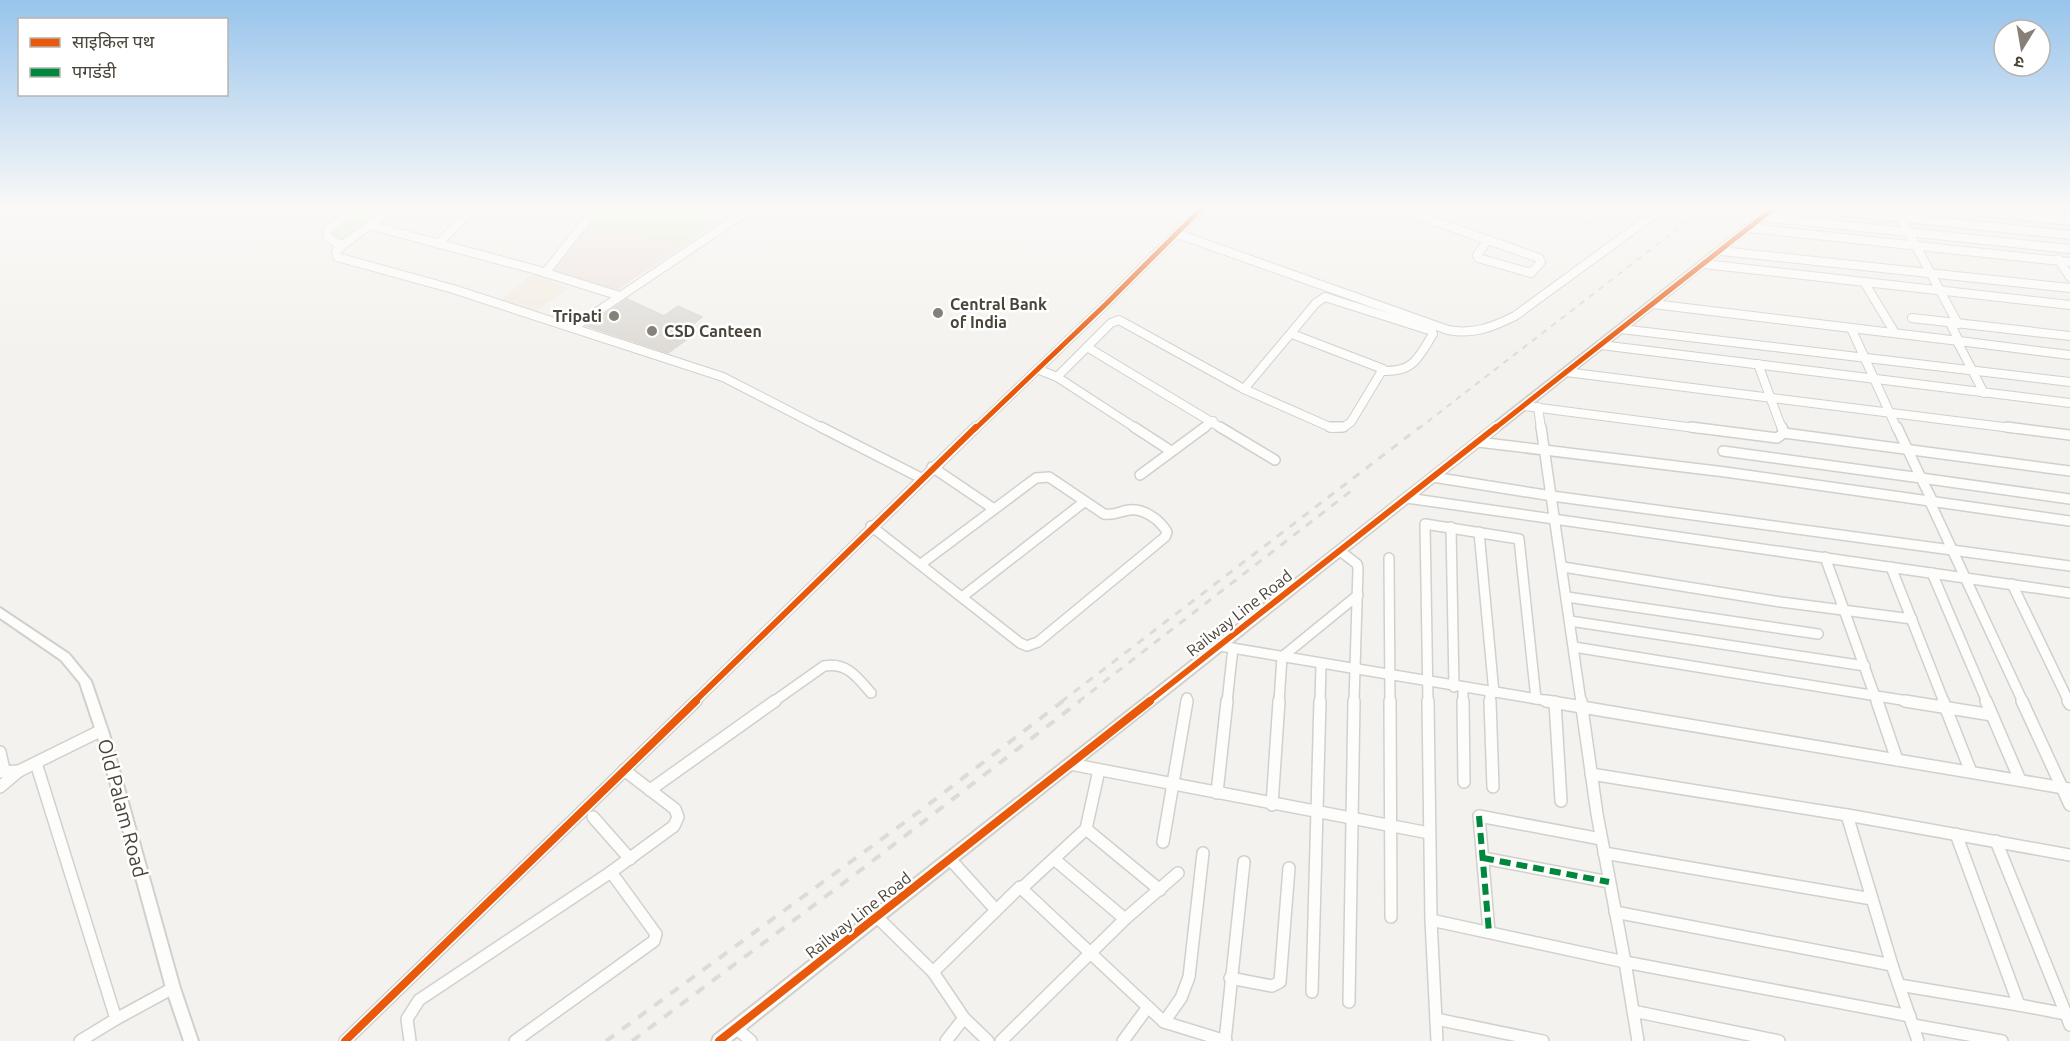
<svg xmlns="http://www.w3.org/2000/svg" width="2070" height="1041" font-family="Ubuntu,'Noto Sans Devanagari',sans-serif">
<rect width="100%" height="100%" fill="#f4f2ee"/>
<polygon fill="#f3ebdf" points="533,274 569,288 534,312 499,301"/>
<polygon fill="#eee3df" points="590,224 683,246 616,291 550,272"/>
<g fill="#e1eecf">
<polygon points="358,207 386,207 339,242 330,235 329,230"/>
<polygon points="603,207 658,207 722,220 683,246 590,224"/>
</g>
<polygon fill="#dedbd6" stroke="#dcd9d4" stroke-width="1.5" points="627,299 664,316 678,306 702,317 688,328 697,332 668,353 587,326"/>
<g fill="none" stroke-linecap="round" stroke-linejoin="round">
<defs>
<g id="minor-far2">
<polyline points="395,207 340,247 336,252 337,257 453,289 723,377 824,429"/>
<polyline points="470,207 532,212"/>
<polyline points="1394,207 1488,240"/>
<polyline points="1569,207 1589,216"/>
<polyline points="1640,207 1656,213"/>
<polyline points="1797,207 2070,235"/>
<polyline points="1895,207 1958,324"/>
<polyline points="1936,207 2070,221"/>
<polyline points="1337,214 1343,207"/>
<polyline points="1763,217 2070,249"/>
<polyline points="369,225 533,269 620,296"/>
<polyline points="1749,228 2070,262"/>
<path d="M1178 234 1448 330C1473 335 1493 327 1515 316L1664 207"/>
<polygon points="1488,240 1539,258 1541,262 1531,273 1478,258 1477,255"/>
<polyline points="438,244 475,207"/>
<polyline points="342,246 327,237 327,230 355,207"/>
<polyline points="1721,251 2070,288"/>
<polyline points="2058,259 2070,277"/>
<polyline points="1704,264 2070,305"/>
<polyline points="545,273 597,207"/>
<polyline points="1864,282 1895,333"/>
<polyline points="1653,304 1959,341 1950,323"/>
<polyline points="1912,318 2070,336"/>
<polyline points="573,328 753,207"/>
<polyline points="1851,328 1897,429"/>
<polyline points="1621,329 2070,382"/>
<polyline points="1957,341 1984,393"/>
<polyline points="1959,341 2070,355"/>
<polyline points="1601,345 2070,403"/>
<polyline points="1087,347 1223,429"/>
<polyline points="1758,364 1782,429"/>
<polyline points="1037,369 1057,377 1137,429"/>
<polyline points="1566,372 2019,429"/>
<polyline points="1057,377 1111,323 1119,320 1244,389 1332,428 1344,427 1351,422 1383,369 1292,334"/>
<path d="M1244 389 1316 303 1325 297 1432 331 1433 334C1418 358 1414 372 1383 371"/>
<polyline points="1524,406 1703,429"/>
<polyline points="1538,407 1541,429"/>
<polyline points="975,429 1106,304 1203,207"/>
<polyline points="1203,429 1213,421"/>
</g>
<g id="minor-far1">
<polyline points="821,427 921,478"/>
<polyline points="1134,427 1171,451"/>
<polyline points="1220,427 1275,460"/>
<polyline points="1330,427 1343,427"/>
<polyline points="1541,427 1581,702"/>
<polyline points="1691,427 1777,438 1784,433 2070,471"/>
<polyline points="1782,427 1784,433"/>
<polyline points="2007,427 2070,435"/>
<polyline points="1478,442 1725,472 2070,521"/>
<polyline points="1723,451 1921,478 1897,427"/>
<polyline points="932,467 994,509"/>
<polyline points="1140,475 1205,427"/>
<polyline points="1433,477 1552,496 2070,566"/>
<polyline points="1921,478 2070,499"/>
<polyline points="1921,478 1933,502"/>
<polyline points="1407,498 2070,593"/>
<polyline points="1930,502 2023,702"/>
<path d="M871 526 1020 643 1027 646 1038 642 1165 537 1167 532C1160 520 1144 508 1129 510 1120 511 1114 516 1104 514L1049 477 1036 478 921 564"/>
<polyline points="1451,527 1454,687"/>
<polyline points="1479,532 1494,693"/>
<polyline points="1340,551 1357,564 1358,568 1354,702"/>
<polyline points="1825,557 1877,702"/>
<polyline points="1389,558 1390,702"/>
<polyline points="1563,567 1781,602 1912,619"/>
<polyline points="1891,567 1944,702"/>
<polyline points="1932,573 1987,702"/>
<polyline points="2012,584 2069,702"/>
<polyline points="962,597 1084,502"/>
<polyline points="1567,597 1818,634"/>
<polyline points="1570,621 1865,666"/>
<polyline points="1220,646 1555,702"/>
<polyline points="1574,647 1914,702"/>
<polyline points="1463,688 1463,702"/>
<polyline points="1490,692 1490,702"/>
<polyline points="694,702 976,427"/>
<path d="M773 702 824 666C847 662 857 677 871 693"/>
<polyline points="1186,702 1187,698"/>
<polyline points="1227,702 1233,648"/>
<polyline points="1279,702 1282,657 1358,595"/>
<polyline points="1320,702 1321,664"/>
<polyline points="1428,702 1425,524 1519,539 1536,699"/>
</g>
<g id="minor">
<polyline points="1390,701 1391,917"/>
<polyline points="1428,701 1431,920"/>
<polyline points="1463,701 1464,782"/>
<polyline points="1490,701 1493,787"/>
<polyline points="1546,701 2070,789"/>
<polyline points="1877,701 1897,760"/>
<polyline points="1905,701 1992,715"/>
<polyline points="1943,701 1971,772"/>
<polyline points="1986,701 2020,780"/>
<polyline points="2022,701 2070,805"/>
<polyline points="2068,701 2070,704"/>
<polyline points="1555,702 1561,801"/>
<polyline points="0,752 4,770"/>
<polyline points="36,763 116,1019 80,1041"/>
<polyline points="1070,764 1429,833"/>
<polyline points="1099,770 1086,829 1160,890"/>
<polyline points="0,772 19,771"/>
<polyline points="1591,774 1853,816 2070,855"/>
<polyline points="0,787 19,771 102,730"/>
<polyline points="650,790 775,701"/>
<polyline points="1217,793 1227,701"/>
<polyline points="1272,805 1279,701"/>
<polyline points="593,817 630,859"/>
<polyline points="1996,841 2066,1014 2070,1015"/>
<polyline points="1163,842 1187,701"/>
<polyline points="1604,853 1872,899"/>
<polyline points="1483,858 1609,882"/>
<polyline points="950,859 996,910"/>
<polyline points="1054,859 1125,919"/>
<polyline points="1022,888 1086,829"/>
<polyline points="1615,912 1892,965 1847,815"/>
<polyline points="877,917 933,972 1020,887 1164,1022 1226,1041"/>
<polyline points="1489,932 1479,816 1601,839"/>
<polyline points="1892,965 1918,1041"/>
<polyline points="933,972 964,1018 988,1041"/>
<polyline points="1230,978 1272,986 1280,982 1289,868"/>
<polyline points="1899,985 2019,1005 1956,834"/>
<polyline points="1312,992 1320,701"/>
<polyline points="1349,1002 1354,701"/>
<polyline points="2019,1005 2066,1014 2070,1025"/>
<polyline points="1633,1011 1779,1041"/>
<polyline points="116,1019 173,988"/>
<polyline points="1436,1019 1543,1041"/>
<polyline points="1164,1022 1181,998 1189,977 1203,853"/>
<polyline points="1913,1025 2002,1041"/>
<polyline points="736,1028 751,1041"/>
<polyline points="345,1041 696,701"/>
<polyline points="410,1041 407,1019 419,1000 611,872 674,826 678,817 675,809 624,770"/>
<polyline points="515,1041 654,941 656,934 611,872"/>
<polyline points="946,1041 964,1018"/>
<polyline points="1001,1041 1125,919 1178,873"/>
<polyline points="1123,1041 1148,1007"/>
<polyline points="1225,1041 1244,862"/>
<polyline points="1437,1041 1431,920 1625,962 1597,814 1581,701"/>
<polyline points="1638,1041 1625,962 1910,1016"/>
</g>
<g id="tertiary">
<polygon points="1770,207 1779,207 731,1041 712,1041 714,1036"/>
<polygon points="0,608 69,654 91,681 109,734 180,988 198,1041 184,1041 166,988 97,734 80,683 61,660 0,618"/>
</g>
</defs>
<use href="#minor-far2" stroke="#d2d0cb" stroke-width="10"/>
<use href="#minor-far1" stroke="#d2d0cb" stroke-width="12"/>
<use href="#minor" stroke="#d2d0cb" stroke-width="14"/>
<use href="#tertiary" stroke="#d2d0cb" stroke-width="4"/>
<use href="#minor-far2" stroke="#fdfdfc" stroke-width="8"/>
<use href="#minor-far1" stroke="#fdfdfc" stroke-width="9"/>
<use href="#minor" stroke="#fdfdfc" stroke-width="11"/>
<use href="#tertiary" fill="#fdfdfc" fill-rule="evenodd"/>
<polyline stroke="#dbdbda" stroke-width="2" stroke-dasharray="6 6" stroke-linecap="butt" points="1418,429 1706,207"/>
<g stroke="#dbdbda" stroke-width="3" stroke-dasharray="8 8" stroke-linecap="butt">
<polyline points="1061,702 1420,427"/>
<polyline points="1078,702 1351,491"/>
</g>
<g stroke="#dbdbda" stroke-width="4" stroke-dasharray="10 10" stroke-linecap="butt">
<polyline points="606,1041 920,811 1063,701"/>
<polyline points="632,1041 853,876 1080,701"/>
</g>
<g stroke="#00873e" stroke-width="6" stroke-dasharray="11 6" stroke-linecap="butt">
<polyline points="1479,816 1489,932"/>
<polyline points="1483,858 1609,882"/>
</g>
<defs>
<g id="cycleway-far2">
<polyline points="975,429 1106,304 1203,207"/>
<polyline points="1494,429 1775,207"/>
</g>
<g id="cycleway-far1">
<polyline points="694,702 976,427"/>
<polyline points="1148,702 1496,427"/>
</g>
<g id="cycleway">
<polyline points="345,1041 696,701"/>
<polyline points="719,1041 1150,701"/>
</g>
</defs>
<use href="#cycleway-far2" stroke="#fff" stroke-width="8"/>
<use href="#cycleway-far1" stroke="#fff" stroke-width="10"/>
<use href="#cycleway" stroke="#fff" stroke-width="11"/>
<use href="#cycleway-far2" stroke="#e8590c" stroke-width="5"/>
<use href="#cycleway-far1" stroke="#e8590c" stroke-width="6"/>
<use href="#cycleway" stroke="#e8590c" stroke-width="8"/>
</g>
<linearGradient id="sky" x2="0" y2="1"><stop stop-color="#98c4ec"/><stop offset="0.59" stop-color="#faf9f7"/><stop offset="1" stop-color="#faf9f7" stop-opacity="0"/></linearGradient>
<rect width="2070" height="353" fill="url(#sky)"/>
<g fill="#868178" stroke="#fff" stroke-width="2">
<circle cx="938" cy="313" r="6"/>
<circle cx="614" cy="316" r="6"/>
<circle cx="652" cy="331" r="6"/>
</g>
<g text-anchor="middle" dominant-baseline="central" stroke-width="5" stroke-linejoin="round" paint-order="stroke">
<g font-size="16" font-weight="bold" fill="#4b4439" stroke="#fff" text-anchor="start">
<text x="950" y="304">Central Bank<tspan x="950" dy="18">of India</tspan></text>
<text x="602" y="316" text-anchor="end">Tripati</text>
<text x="664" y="331">CSD Canteen</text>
</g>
<g font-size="16" fill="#4b4439" stroke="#fff">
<text transform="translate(1239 613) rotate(-38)">Railway Line Road</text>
<text transform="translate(858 915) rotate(-38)">Railway Line Road</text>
</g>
<g font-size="20" fill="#4b4439" stroke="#fff">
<text transform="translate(123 808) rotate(75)">Old Palam Road</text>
</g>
</g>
<rect x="18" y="18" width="210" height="78" fill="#ffffff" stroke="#b7b4b0" stroke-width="1.5"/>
<rect x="30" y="38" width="30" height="9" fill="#e8590c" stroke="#b7b4b0" stroke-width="1.5"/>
<text x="72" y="48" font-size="18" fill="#4b4439">साइकिल पथ</text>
<rect x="30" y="68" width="30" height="9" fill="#00873e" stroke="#b7b4b0" stroke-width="1.5"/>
<text x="72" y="78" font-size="18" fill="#4b4439">पगडंडी</text>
<g transform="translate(2022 48) rotate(191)"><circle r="28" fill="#ffffff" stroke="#b7b4b0" stroke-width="1.5"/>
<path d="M0-4.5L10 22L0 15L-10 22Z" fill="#868178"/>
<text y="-9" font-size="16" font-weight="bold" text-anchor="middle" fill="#4b4439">उ</text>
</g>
</svg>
